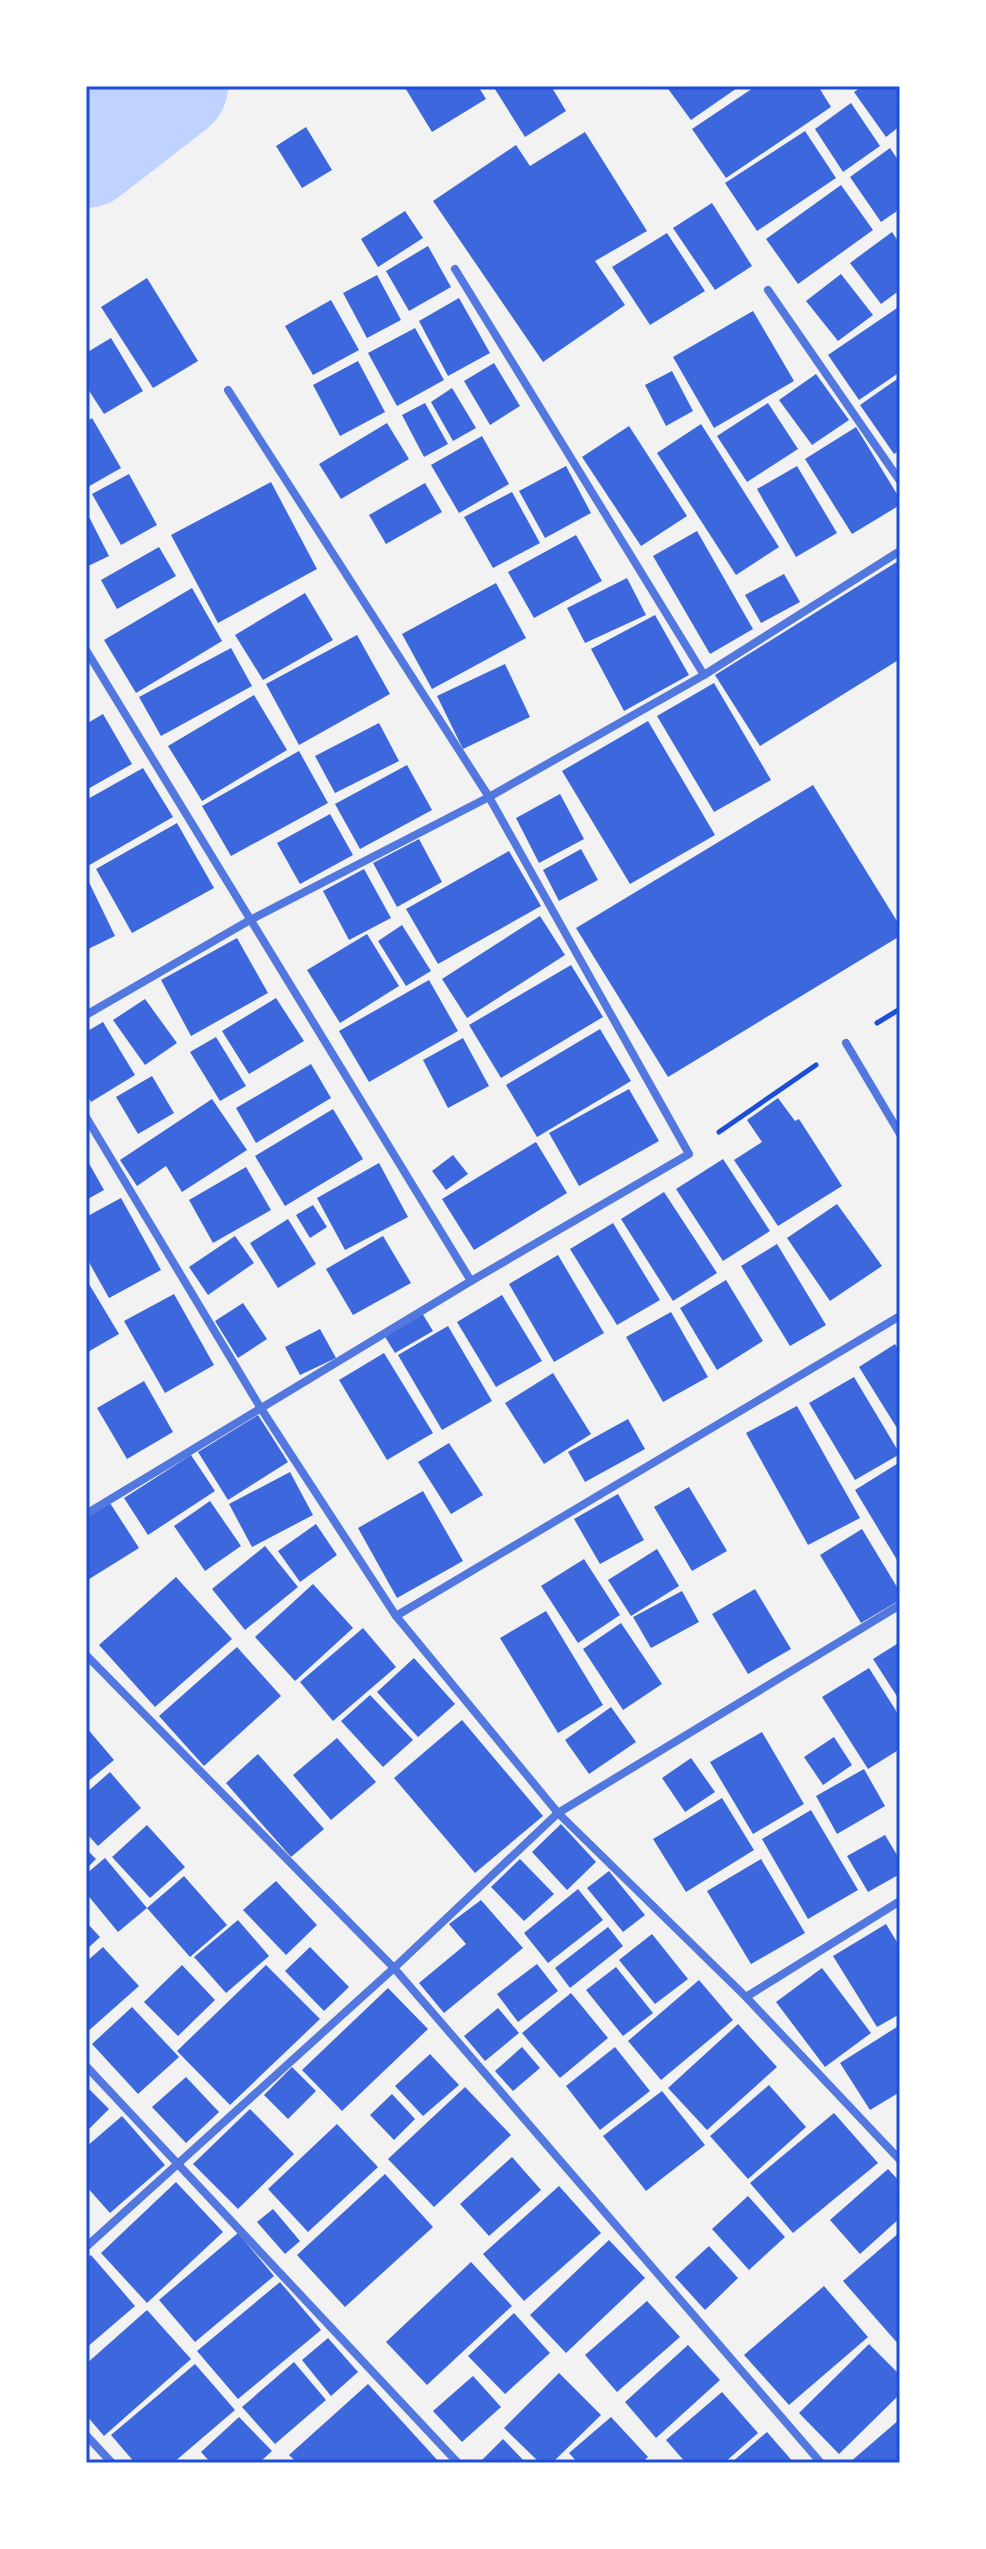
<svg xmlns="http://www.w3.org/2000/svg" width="986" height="2549" font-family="'Titillium Web',sans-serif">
<rect width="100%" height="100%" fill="#f2f2f2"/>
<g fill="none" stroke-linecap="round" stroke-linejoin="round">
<polyline stroke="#bfd3fe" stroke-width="108" points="86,154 174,86"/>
</g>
<g fill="#3d67dc">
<polygon points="404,86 478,86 486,99 432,132"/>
<polygon points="493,86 551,86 566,111 525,137"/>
<polygon points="666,86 740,86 691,120"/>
<polygon points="756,86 818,86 831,107 726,178 692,129"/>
<polygon points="863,86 900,86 900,126 886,137 854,92"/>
<polygon points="851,103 880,146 843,172 815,129"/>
<polygon points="306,127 332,170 302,188 276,146"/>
<polygon points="805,131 836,178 757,231 725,183"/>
<polygon points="585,132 647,231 595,261 625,305 543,362 433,201 516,145 530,166"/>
<polygon points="890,148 900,163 900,209 881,222 850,177"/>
<polygon points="841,185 873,230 798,284 766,239"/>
<polygon points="712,203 752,266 715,290 673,228"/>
<polygon points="405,211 423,238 378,267 361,239"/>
<polygon points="892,232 900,244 900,290 881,304 850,263"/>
<polygon points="667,233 705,291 650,325 612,267"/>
<polygon points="428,246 451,287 409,311 386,271"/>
<polygon points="841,274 873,315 838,341 806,301"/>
<polygon points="377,275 401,320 367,338 343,293"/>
<polygon points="147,278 198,361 153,388 101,307"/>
<polygon points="459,298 490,353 448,376 419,321"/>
<polygon points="331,300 359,350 313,375 285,326"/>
<polygon points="900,306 900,372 859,400 828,355"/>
<polygon points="753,311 794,381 714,428 673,357"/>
<polygon points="415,328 444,380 397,406 368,353"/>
<polygon points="111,338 143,391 104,414 86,386 86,353"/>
<polygon points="358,361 385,412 340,436 313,385"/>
<polygon points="494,363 520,406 490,425 464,381"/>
<polygon points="672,371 693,411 666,426 645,385"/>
<polygon points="816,374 849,420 812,445 779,400"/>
<polygon points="900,377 900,450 894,454 860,405"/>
<polygon points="452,388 476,428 453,441 431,402"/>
<polygon points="425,403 448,444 424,457 402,415"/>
<polygon points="768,403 798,449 747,482 717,436"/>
<polygon points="92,418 121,468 86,488 86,422"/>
<polygon points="387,423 409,459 341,499 319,464"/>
<polygon points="701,424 779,547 736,575 657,453"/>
<polygon points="629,426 687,516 641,546 582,457"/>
<polygon points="856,427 900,499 900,505 852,534 805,459"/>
<polygon points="482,436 509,484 459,513 431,465"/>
<polygon points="566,466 591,513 545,538 519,491"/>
<polygon points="797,466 837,533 796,557 757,489"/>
<polygon points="129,474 157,525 121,545 92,494"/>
<polygon points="271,482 317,569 218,623 171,535"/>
<polygon points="425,483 442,512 386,544 369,515"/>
<polygon points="512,492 540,543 493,568 464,517"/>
<polygon points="86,511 109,556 86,567"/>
<polygon points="697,531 753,629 710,654 653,556"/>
<polygon points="576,535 602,581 534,618 508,572"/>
<polygon points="159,547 176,576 117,609 101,580"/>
<polygon points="900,560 900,659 760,746 715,675"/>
<polygon points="784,574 800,602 761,623 745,595"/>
<polygon points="627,578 646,615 585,643 567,608"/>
<polygon points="496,583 526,638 432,689 402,634"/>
<polygon points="192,588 222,641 136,693 104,640"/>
<polygon points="305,593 333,640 263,680 235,635"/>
<polygon points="655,615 689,675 624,711 591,649"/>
<polygon points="357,635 390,694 299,745 266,684"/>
<polygon points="231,648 252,686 161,736 139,697"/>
<polygon points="505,664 530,717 463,749 437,696"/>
<polygon points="714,683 771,780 714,812 657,716"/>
<polygon points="254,695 287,750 202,801 168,746"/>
<polygon points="103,714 132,764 86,790 86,724"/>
<polygon points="648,721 715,835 630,884 562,771"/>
<polygon points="379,723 399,761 335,793 315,756"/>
<polygon points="299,751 328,803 231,856 202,806"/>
<polygon points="407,765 432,810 360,849 335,804"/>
<polygon points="143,768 173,817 86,867 86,800"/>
<polygon points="813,785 900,926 900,936 668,1077 576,928"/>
<polygon points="560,794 584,839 539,863 516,818"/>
<polygon points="330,814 353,855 300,884 277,843"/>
<polygon points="177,823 214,888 132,933 96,869"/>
<polygon points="419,839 442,882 397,907 373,863"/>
<polygon points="581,849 598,880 559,901 543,870"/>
<polygon points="509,851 541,906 438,964 406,909"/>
<polygon points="364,869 391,918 349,940 323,891"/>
<polygon points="86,876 115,936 86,950"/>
<polygon points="540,916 565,955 467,1018 442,979"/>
<polygon points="402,925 431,971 406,986 378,941"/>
<polygon points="367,934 399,986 340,1023 307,970"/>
<polygon points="237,938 268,993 191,1036 161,980"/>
<polygon points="571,965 603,1017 501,1078 469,1025"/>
<polygon points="429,980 458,1031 369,1082 339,1031"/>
<polygon points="276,998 304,1041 249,1074 222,1031"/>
<polygon points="145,999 177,1043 145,1065 113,1020"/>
<polygon points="103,1022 135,1075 91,1102 86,1093 86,1032"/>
<polygon points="600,1029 631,1081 537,1137 506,1085"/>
<polygon points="216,1037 246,1086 220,1101 190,1052"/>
<polygon points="463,1038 489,1086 448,1108 423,1060"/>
<polygon points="311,1064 331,1098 256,1143 236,1108"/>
<polygon points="152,1076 174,1113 138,1134 116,1097"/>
<polygon points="629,1089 659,1141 579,1186 549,1133"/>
<polygon points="778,1098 795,1121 799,1119 842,1186 778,1226 734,1160 762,1142 747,1120"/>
<polygon points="212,1099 247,1150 182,1192 166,1166 137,1186 120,1160"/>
<polygon points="333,1109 363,1159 285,1206 255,1156"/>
<polygon points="536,1142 567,1193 474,1250 442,1199"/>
<polygon points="453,1155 468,1174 446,1190 432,1171"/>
<polygon points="86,1158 104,1190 86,1200"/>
<polygon points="723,1159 770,1231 723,1261 676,1189"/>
<polygon points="379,1163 408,1217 345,1250 317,1198"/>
<polygon points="246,1167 271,1210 213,1243 189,1200"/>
<polygon points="664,1192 717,1273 673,1301 621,1219"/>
<polygon points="121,1198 161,1270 109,1298 86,1257 86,1217"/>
<polygon points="837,1204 882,1266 830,1301 787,1238"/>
<polygon points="313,1205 327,1227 310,1238 296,1215"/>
<polygon points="288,1219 316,1264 278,1288 250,1243"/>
<polygon points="613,1223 660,1300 617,1325 570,1249"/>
<polygon points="235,1236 254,1263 208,1295 189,1267"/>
<polygon points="383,1236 411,1283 353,1315 326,1269"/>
<polygon points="777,1244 826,1325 790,1346 741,1266"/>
<polygon points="558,1255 604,1333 554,1362 509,1284"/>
<polygon points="86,1279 119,1334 86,1353"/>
<polygon points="726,1280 763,1341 717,1370 680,1308"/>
<polygon points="174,1294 214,1365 165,1393 124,1321"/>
<polygon points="502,1295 542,1361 496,1387 457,1322"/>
<polygon points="243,1303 267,1339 238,1358 215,1321"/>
<polygon points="671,1312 708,1377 663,1402 626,1337"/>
<polygon points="422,1313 433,1331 395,1353 384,1335"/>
<polygon points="448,1326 492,1401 442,1430 398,1355"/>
<polygon points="320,1329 336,1358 300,1375 285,1347"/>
<polygon points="895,1344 900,1352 900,1433 859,1367"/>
<polygon points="384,1353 433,1433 387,1460 339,1380"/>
<polygon points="553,1373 591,1434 544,1464 505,1403"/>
<polygon points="854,1377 900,1454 855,1480 809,1403"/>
<polygon points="144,1381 173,1432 127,1459 97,1408"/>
<polygon points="797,1406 860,1518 808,1545 746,1433"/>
<polygon points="258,1415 288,1462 228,1500 198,1452"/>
<polygon points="628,1419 645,1449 585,1482 568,1452"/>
<polygon points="449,1443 483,1495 451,1514 418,1462"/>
<polygon points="191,1455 215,1491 148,1535 124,1498"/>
<polygon points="900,1462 900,1565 855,1490"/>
<polygon points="290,1472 313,1515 252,1547 229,1504"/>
<polygon points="689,1487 727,1551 692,1571 654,1507"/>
<polygon points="423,1491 463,1561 397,1598 358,1528"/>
<polygon points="618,1494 644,1540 600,1564 574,1519"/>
<polygon points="210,1501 241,1546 205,1571 174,1526"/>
<polygon points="110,1503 139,1548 86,1581 86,1518"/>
<polygon points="316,1524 337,1555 300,1582 278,1551"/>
<polygon points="862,1529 900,1592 900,1600 861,1623 820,1555"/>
<polygon points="265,1546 298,1587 245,1630 212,1589"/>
<polygon points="657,1549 679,1586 631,1616 608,1580"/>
<polygon points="584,1559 620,1615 578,1643 541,1586"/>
<polygon points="176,1577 232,1639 155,1707 99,1645"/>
<polygon points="313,1584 353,1628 295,1681 255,1637"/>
<polygon points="755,1589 791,1649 748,1674 712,1614"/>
<polygon points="682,1591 699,1622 651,1648 633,1617"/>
<polygon points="546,1611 603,1705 558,1733 500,1638"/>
<polygon points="621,1623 662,1684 623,1710 583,1649"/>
<polygon points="363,1628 396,1667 333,1721 300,1682"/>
<polygon points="900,1642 900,1701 873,1659"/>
<polygon points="237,1647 281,1696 204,1766 159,1716"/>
<polygon points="414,1658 455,1704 418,1737 377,1692"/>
<polygon points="869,1668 900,1717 900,1749 868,1769 822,1697"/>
<polygon points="370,1695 413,1740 383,1767 341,1721"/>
<polygon points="611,1707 636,1742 589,1774 565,1740"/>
<polygon points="462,1720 543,1816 475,1873 394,1778"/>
<polygon points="86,1727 114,1760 86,1783"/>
<polygon points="762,1732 804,1804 753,1834 710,1762"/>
<polygon points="834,1737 852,1765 823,1785 804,1757"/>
<polygon points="337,1738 376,1782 331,1820 293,1775"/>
<polygon points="258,1754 324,1829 291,1857 226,1783"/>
<polygon points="691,1758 715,1792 685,1812 662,1778"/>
<polygon points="864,1769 885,1806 837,1834 816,1796"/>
<polygon points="110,1772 141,1808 98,1846 86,1833 86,1793"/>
<polygon points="722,1798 754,1850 686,1892 653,1839"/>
<polygon points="811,1810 858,1890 808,1919 762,1839"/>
<polygon points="561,1824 596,1862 567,1890 532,1852"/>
<polygon points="147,1825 185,1867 150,1898 112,1857"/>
<polygon points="885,1835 900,1860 900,1874 868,1892 847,1856"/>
<polygon points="86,1849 96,1859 86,1869"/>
<polygon points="105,1858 147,1908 118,1932 86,1893 86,1874"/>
<polygon points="520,1859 554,1894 524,1921 491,1887"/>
<polygon points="761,1859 805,1933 751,1964 707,1891"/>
<polygon points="609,1871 645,1915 623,1932 587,1888"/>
<polygon points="184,1876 227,1925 190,1957 147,1908"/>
<polygon points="276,1881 317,1925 286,1955 243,1910"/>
<polygon points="578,1889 603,1920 548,1963 524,1933"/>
<polygon points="481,1900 523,1948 444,2013 419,1983 466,1944 449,1924"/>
<polygon points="238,1920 269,1956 226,1993 194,1957"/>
<polygon points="86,1922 100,1937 86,1950"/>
<polygon points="886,1924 900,1947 900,2014 877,2027 833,1956"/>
<polygon points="608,1927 623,1946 570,1988 555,1968"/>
<polygon points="652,1934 688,1979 655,2004 619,1960"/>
<polygon points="103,1947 139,1986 86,2033 86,1962"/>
<polygon points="310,1947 349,1987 324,2011 285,1971"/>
<polygon points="537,1964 558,1991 518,2022 497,1994"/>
<polygon points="182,1965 215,2000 178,2036 144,2002"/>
<polygon points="266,1965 320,2019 230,2105 177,2051"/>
<polygon points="616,1967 653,2013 623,2036 586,1990"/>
<polygon points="822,1968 871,2033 825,2067 776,2002"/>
<polygon points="699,1980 733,2020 661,2080 628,2041"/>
<polygon points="388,1988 428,2029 342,2111 302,2070"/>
<polygon points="571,1993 608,2038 560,2078 522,2033"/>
<polygon points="132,2007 179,2057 138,2094 92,2044"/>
<polygon points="498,2008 519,2033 485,2061 464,2036"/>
<polygon points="738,2024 777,2067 707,2130 668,2088"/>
<polygon points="900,2025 900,2092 870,2110 840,2063"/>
<polygon points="522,2047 540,2068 513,2091 495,2071"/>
<polygon points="615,2047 650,2091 600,2130 566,2086"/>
<polygon points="430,2054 459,2085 423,2116 395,2086"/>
<polygon points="292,2067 316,2091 288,2119 264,2095"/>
<polygon points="186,2077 219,2112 186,2143 152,2107"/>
<polygon points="769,2085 806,2127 748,2179 710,2136"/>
<polygon points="86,2086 109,2109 86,2132"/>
<polygon points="465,2087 511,2135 434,2207 388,2159"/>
<polygon points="662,2091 705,2145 646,2191 603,2136"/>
<polygon points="392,2094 415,2119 394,2140 370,2115"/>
<polygon points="250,2109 294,2154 238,2209 193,2164"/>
<polygon points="834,2113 878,2163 793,2233 750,2183"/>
<polygon points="122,2116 165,2165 110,2213 86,2186 86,2147"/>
<polygon points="337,2124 378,2167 308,2232 268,2189"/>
<polygon points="512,2157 541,2190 489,2236 460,2204"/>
<polygon points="888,2169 900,2182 900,2218 860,2254 830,2220"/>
<polygon points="385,2174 433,2227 345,2307 297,2255"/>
<polygon points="176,2182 223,2232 147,2303 101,2253"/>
<polygon points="559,2186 601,2233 524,2301 483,2254"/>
<polygon points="748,2196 785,2237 749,2270 712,2229"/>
<polygon points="273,2209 300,2241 285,2254 257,2222"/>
<polygon points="900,2232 900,2346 843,2281"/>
<polygon points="238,2233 274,2276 195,2342 159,2300"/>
<polygon points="609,2240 645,2278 566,2353 530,2315"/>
<polygon points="709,2246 738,2278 705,2310 675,2277"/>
<polygon points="91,2255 135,2306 86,2348 86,2259"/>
<polygon points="471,2262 512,2306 427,2385 386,2342"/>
<polygon points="280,2282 321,2330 238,2399 197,2351"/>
<polygon points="824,2286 868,2337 789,2405 744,2355"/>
<polygon points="647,2301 680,2337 617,2392 585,2355"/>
<polygon points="147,2310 191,2359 104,2436 86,2415 86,2364"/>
<polygon points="514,2313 550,2353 505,2394 468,2356"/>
<polygon points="328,2338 358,2372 331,2396 302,2360"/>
<polygon points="869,2344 900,2375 900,2394 839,2454 799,2413"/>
<polygon points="688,2345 720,2380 656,2438 625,2402"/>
<polygon points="294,2362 326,2400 275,2444 242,2407"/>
<polygon points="195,2364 235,2410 173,2463 135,2463 111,2435"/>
<polygon points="559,2373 601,2415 552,2463 540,2463 504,2428"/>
<polygon points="473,2376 501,2407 462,2442 433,2411"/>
<polygon points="368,2384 440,2463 297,2463 289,2455"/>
<polygon points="722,2392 758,2433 724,2463 686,2463 666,2440"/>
<polygon points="239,2417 272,2451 259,2463 211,2463 201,2452"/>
<polygon points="611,2417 648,2457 641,2463 578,2463 569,2453"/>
<polygon points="900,2419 900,2463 849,2463"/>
<polygon points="767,2432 794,2463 731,2463"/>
<polygon points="503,2439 526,2463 479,2463"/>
</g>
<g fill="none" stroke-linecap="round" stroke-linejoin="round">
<g stroke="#1d4ed8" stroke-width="5">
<polyline points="877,1023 900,1009"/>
<polyline points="719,1132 816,1065"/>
</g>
<g stroke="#5277de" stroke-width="8">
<polyline points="455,269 704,675"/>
<polyline points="768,290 900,481"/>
<polyline points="86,650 471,1281"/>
<polyline points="86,1015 250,920 489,797 704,675 900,551"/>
<polyline points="846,1043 900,1134"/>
<polyline points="86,1117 260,1407 396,1616 558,1813 746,1997 900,2160"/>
<polyline points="86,1514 471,1281 689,1154 489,797 228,390"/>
<polyline points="396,1616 900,1316"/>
<polyline points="86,1655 394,1968 821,2463"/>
<polyline points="746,1997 900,1901"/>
<polyline points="86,2066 458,2463"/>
<polyline points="86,2247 394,1968 558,1813 900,1605"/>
<polyline points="86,2435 112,2463"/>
</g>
</g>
<rect width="986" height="2549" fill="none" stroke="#ffffff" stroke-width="176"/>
<rect x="88" y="88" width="810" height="2373" fill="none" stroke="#1d4ed8" stroke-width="3"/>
</svg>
